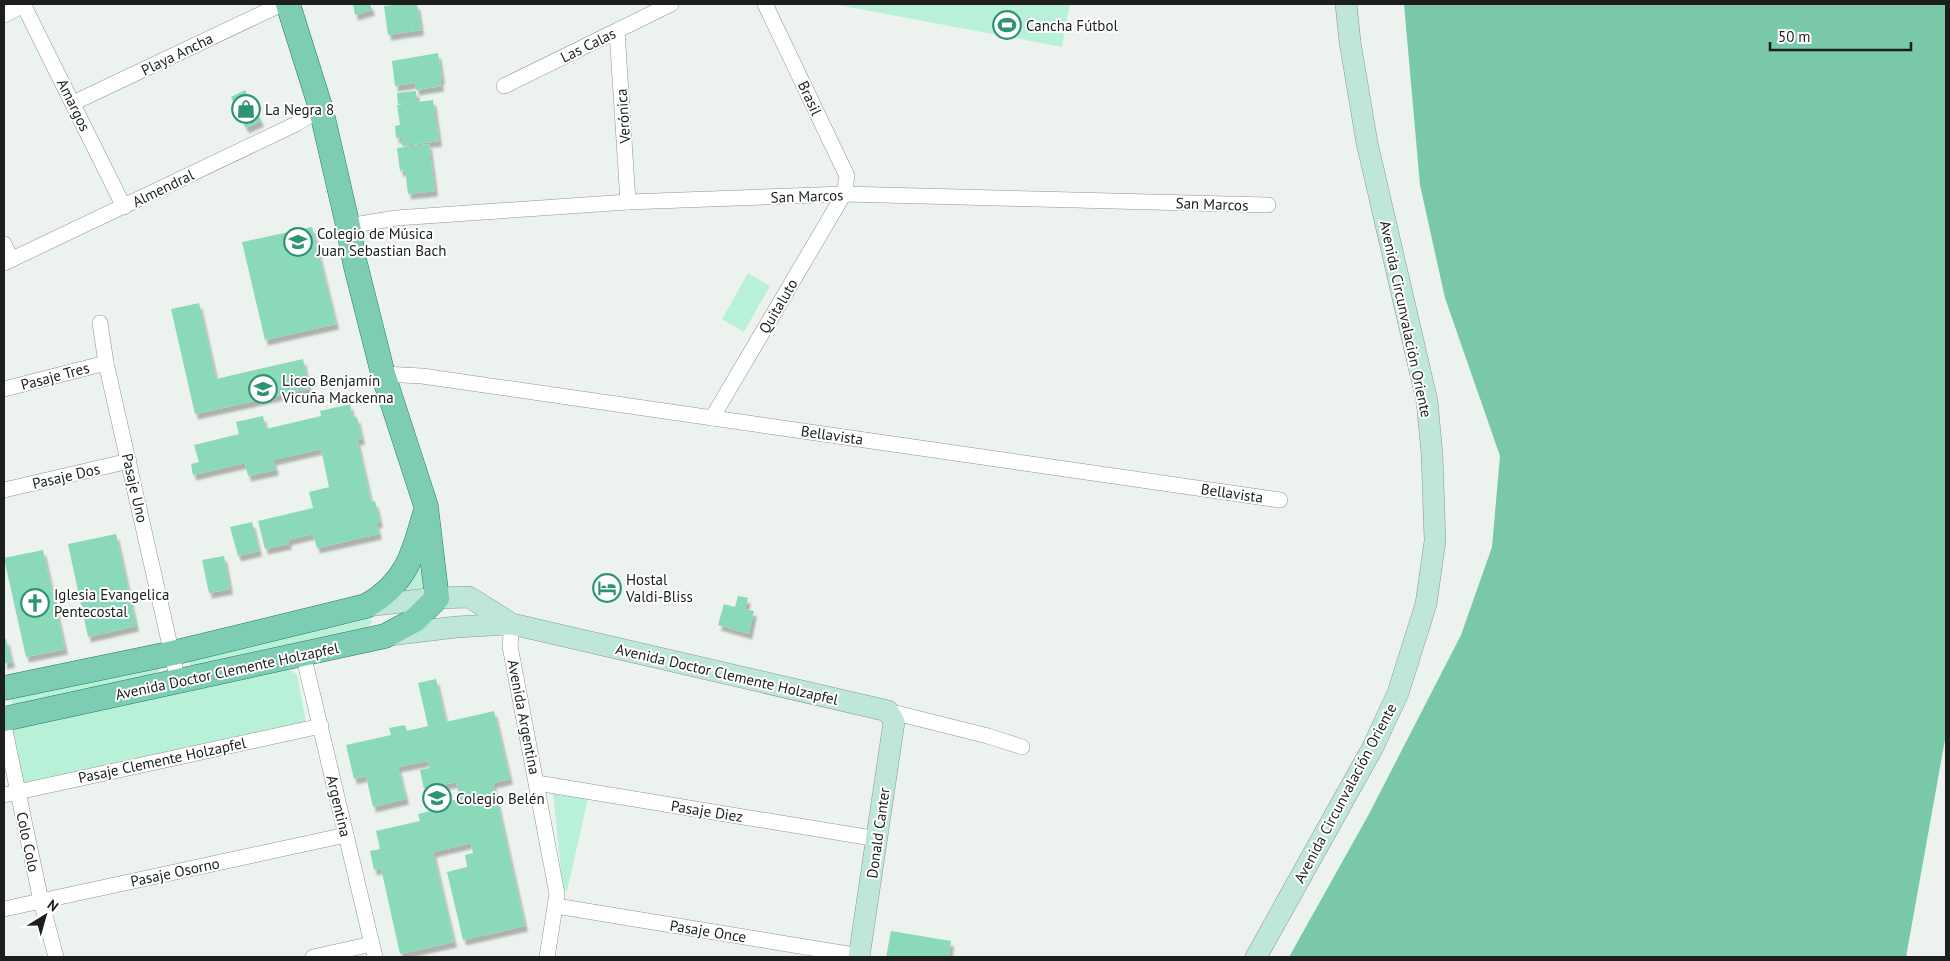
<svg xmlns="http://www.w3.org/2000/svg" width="1950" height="961" font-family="'PT Sans',sans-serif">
<defs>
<filter id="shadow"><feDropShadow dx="3" dy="5.5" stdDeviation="1" flood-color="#0004"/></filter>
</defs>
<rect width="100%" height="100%" fill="#ecf3ef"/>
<g fill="#b9f0d8">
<polygon points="833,4 1070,4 1062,47"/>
<polygon points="748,273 770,286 744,332 722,319"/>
<polygon points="423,553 426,586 423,596 397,600"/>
<polygon points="367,619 371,620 372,623 367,627 193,666 190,665 189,661 192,659"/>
<polygon points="158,667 159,671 154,674 16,705 12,704 11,699 14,698"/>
<polygon points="286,669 297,674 306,722 21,786 8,728"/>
<polygon points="553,793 588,798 567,891 563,889"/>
</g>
<polygon fill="#79c9a8" points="1404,4 1946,4 1946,734 1906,957 1289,957 1369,814 1461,635 1492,547 1500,456 1445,298 1420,185"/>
<g fill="#8adab9" filter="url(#shadow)">
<polygon points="353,4 370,4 372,10 355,15"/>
<polygon points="402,4 417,4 421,30 388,35 384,6"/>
<polygon points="438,53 442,79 440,79 441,86 416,90 415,83 395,86 392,61"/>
<polygon points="245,90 261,121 246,128 231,97"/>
<polygon points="416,91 417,102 433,100 439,141 402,146 401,138 396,138 395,126 400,125 397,105 411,103 398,104 397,93"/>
<polygon points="429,144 435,191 408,194 405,170 400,171 397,148"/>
<polygon points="312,227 336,324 265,340 242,242"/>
<polygon points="199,303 216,379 303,359 309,389 195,414 171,309"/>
<polygon points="350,404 353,418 357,417 362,439 357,440 371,502 375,501 380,522 376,523 379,534 317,548 313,534 288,540 289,544 265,549 258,521 313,508 309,492 329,487 321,449 273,460 276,470 248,476 245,463 193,475 191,464 199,462 194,445 239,434 236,422 263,416 266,429 321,416 320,411"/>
<polygon points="252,522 259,551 238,556 230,527"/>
<polygon points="116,534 136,626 88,637 68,544"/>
<polygon points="43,550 65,649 26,657 4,558"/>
<polygon points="224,556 230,589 209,593 202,560"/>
<polygon points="738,596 748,598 745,609 754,611 749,634 718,625 724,604 735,607"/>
<polygon points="4,639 6,639 12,662 4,664"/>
<polygon points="436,679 446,722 494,711 510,779 493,783 525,926 463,940 447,872 467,867 465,855 473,853 471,843 433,852 454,942 400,954 381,868 374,870 370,851 380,849 376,831 420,821 418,814 450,806 449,801 460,799 456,782 424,789 420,770 429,768 428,761 398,767 406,799 373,807 366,776 354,779 346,745 391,735 389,728 405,725 407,731 428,726 418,683"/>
<polygon points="891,931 951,941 949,957 886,957"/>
</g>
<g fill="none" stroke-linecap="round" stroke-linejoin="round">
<defs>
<g id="street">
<polyline points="23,4 124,207"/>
<polyline points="4,15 25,4"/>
<polyline points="617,31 628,202"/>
<polyline points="504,86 671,4"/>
<polyline points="73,103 282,4"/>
<polyline points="348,226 396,218 628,202 844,194 1268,205"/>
<polyline points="4,244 11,259"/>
<polyline points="4,263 296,124 321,109"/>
<polyline points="100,323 106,363 178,681"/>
<polyline points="383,374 422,376 1280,500"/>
<polyline points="4,389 106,363"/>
<polyline points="712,418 844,194 847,176 765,4"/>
<polyline points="4,490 129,461"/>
<polyline points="512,624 510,646 557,894 547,957"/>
<polyline points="303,654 375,957"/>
<polyline points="888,711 988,736 1022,747"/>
<polyline points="4,726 41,901 56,957"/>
<polyline points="537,783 878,839"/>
<polyline points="4,795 321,726"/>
<polyline points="556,906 860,956"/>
<polyline points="4,909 346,835"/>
<polyline points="313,957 372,944"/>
</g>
<g id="secondary">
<polyline points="366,606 437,598 469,597 512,624 888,711 894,722 859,957"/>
<polyline points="390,635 456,627 512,624"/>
<polyline points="1256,957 1373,747 1398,693 1426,604 1435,541 1432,454 1427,401 1367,143 1350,42 1346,4"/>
</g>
<g id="primary">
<path d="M4 688 173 653 366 606C405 584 413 556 424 516"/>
<polyline points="4,719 385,636 415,620 437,598 426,506 383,374 355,263 348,226 321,109 288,4"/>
</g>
</defs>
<use href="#street" stroke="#8e9491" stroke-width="16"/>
<use href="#secondary" stroke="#8e9491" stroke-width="22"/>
<use href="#primary" stroke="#237b5f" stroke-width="25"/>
<use href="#street" stroke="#fff" stroke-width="15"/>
<use href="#secondary" stroke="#bee6da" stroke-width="21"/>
<use href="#primary" stroke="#7dcdb4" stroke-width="24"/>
</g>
<defs>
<symbol id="stadium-ring" viewBox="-11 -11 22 22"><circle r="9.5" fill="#fff" stroke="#2d9471" stroke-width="1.5"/><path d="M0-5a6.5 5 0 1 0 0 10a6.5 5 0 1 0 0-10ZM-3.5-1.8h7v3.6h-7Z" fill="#2d9471"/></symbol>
<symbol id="shop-ring" viewBox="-11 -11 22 22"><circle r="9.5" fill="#fff" stroke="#2d9471" stroke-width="1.5"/><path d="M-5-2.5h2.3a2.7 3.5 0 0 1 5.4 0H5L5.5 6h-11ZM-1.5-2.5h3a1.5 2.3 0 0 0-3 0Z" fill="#2d9471"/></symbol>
<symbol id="school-ring" viewBox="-11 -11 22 22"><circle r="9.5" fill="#fff" stroke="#2d9471" stroke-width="1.5"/><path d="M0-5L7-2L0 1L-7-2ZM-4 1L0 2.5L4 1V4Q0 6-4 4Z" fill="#2d9471"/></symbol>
<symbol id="hotel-ring" viewBox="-11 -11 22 22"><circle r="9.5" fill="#fff" stroke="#2d9471" stroke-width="1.5"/><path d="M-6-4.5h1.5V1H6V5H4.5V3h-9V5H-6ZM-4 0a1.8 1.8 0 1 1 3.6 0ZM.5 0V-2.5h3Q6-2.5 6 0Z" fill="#2d9471"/></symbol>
<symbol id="church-ring" viewBox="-11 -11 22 22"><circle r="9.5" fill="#fff" stroke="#2d9471" stroke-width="1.5"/><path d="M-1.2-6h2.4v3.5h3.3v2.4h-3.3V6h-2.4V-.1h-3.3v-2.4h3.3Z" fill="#2d9471"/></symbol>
</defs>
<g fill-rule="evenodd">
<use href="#stadium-ring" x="991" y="9" width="32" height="32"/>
<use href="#shop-ring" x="230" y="93" width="32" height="32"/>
<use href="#school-ring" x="282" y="226" width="32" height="32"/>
<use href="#school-ring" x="247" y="373" width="32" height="32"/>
<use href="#hotel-ring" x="591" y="572" width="32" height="32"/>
<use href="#church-ring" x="19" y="587" width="32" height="32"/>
<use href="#school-ring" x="421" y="782" width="32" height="32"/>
</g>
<g text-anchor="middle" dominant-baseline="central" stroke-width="4" stroke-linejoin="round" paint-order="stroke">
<g font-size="15" fill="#1c1f1e" stroke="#fff" text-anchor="start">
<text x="1026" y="25">Cancha Fútbol</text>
<text x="265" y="109">La Negra 8</text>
<text x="317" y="233">Colegio de Música<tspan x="317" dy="17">Juan Sebastian Bach</tspan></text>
<text x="282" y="380">Liceo Benjamín<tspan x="282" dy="17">Vicuña Mackenna</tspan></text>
<text x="626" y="579">Hostal<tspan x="626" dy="17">Valdi-Bliss</tspan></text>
<text x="54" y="594">Iglesia Evangelica<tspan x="54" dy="17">Pentecostal</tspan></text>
<text x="456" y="798">Colegio Belén</text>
</g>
<g font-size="15" fill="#1c1f1e" stroke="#fff">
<text transform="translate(588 45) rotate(-26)">Las Calas</text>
<text transform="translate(177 54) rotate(-26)">Playa Ancha</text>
<text transform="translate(810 98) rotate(65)">Brasil</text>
<text transform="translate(74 105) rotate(64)">Amargos</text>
<text transform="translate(623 116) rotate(-94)">Verónica</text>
<text transform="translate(163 188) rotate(-26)">Almendral</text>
<text transform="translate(807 196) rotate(-2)">San Marcos</text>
<text transform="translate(1212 204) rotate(2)">San Marcos</text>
<text transform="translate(778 306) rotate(-59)">Quitaluto</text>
<text transform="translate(1406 319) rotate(78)">Avenida Circunvalación Oriente</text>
<text transform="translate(55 376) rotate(-15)">Pasaje Tres</text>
<text transform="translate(832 435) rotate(8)">Bellavista</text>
<text transform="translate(66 476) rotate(-13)">Pasaje Dos</text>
<text transform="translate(135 488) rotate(77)">Pasaje Uno</text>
<text transform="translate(1232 493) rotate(8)">Bellavista</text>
<text transform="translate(227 671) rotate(-12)">Avenida Doctor Clemente Holzapfel</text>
<text transform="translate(727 674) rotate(13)">Avenida Doctor Clemente Holzapfel</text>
<text transform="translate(524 717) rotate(79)">Avenida Argentina</text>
<text transform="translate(162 760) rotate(-12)">Pasaje Clemente Holzapfel</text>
<text transform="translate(1345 793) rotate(-62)">Avenida Circunvalación Oriente</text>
<text transform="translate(339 806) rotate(77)">Argentina</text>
<text transform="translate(707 811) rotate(9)">Pasaje Diez</text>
<text transform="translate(878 833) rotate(-82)">Donald Canter</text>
<text transform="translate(28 842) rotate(78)">Colo Colo</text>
<text transform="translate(175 872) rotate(-12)">Pasaje Osorno</text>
<text transform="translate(708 931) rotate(9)">Pasaje Once</text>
</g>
</g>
<rect width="1950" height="961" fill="none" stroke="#1c1f1e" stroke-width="10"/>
<g transform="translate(45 916) rotate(37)" stroke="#ffffff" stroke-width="4" paint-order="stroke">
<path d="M0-4L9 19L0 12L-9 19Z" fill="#1c1f1e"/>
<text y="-8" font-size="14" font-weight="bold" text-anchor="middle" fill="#1c1f1e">N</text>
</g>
<path d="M1770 42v8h141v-8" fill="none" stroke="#1c1f1e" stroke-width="2.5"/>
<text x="1778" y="42" font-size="15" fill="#1c1f1e" stroke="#ffffff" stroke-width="4" paint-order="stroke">50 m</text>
</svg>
